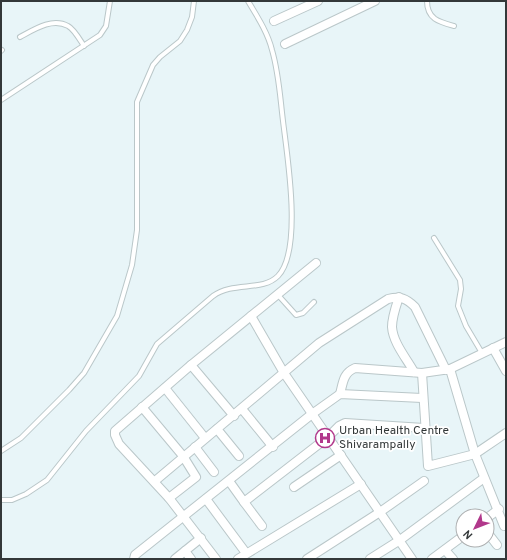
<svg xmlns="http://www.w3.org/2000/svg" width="507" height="560" font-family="Overpass,sans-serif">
<rect width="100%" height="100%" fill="#e8f5f8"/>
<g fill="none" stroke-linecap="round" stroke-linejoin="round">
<defs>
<g id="lane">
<path d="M427 1C427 19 439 22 454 26"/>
<path d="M20 37C33 30 52 17 68 26 74 29 80 40 84 46"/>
<polyline points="1,51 2,50"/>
<polyline points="1,100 100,35 106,26 110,1"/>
<polyline points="434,238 460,280 461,289 458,306 466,326 482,353"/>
<polyline points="278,295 296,315 303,313 314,302"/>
<polyline points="1,451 21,438 69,390 84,373 117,316 132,265 137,230 137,102 153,65 160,57 180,41 187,30 192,17 194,1"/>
<path d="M1 500H12L26 494 47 480 86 431 139 376 157 344 213 296C234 281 262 292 278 276 303 250 287 155 283 121 280 97 279 74 272 50 268 33 257 16 248 1"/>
</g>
<g id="street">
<polyline points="274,21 318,1"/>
<polyline points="285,44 375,1"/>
<path d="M399 297C396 306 392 317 392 327 393 343 407 359 414 372"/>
<polyline points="251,316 284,373 412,559"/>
<polyline points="493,348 506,371"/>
<polyline points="191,365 234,416"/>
<polyline points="450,369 475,454 504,526 506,525"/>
<polyline points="422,373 428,466 475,454 506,433"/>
<polyline points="165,388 205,438"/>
<path d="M340 394C343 383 343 373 355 368L422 373 450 369 506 342"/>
<polyline points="142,407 183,456 196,477 169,498"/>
<polyline points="242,409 273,447"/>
<polyline points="217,429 239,456"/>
<polyline points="195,447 214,472"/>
<path d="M155 481 319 343 388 299C400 296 406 298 415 307L446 370"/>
<polyline points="229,481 244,502 328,437 339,426 345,423 424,428"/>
<polyline points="294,487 341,455"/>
<polyline points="206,499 246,553"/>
<polyline points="244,502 262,526"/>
<polyline points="487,518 499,509"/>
<polyline points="487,532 497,545"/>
<polyline points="445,550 453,559"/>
<polyline points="185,551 191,559"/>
<polyline points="134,559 135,555 312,414 340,394 422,398"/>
<polyline points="175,559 201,538"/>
<polyline points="216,559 169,498 119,444 115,435 115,431 191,365 316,263"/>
<polyline points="238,559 361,484"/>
<polyline points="307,559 380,512 424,481"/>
<polyline points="370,559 400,540 484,478"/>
<polyline points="432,559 463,536"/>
</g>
</defs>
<use href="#lane" stroke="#bac7c9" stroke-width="6"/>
<use href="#street" stroke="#bac7c9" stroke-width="10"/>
<use href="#lane" stroke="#fff" stroke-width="4"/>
<use href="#street" stroke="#fff" stroke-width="8"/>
</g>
<defs>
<symbol id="hospital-ring" viewBox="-11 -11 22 22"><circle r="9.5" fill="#fff" stroke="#b1388b" stroke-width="1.5"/><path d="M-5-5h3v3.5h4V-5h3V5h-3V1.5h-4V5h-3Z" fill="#b1388b"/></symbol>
</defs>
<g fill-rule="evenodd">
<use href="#hospital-ring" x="314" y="427" width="22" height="22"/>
</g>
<g text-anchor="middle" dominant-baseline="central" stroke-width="3.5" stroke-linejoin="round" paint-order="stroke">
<g font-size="12" fill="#333839" stroke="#fff" text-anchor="start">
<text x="339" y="431">Urban Health Centre<tspan x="339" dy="14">Shivarampally</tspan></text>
</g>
</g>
<rect width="507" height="560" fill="none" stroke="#333839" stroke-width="4"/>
<g transform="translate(475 528) rotate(227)"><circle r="19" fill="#ffffff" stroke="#adafb0"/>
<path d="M0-3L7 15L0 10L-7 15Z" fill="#b1388b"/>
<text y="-6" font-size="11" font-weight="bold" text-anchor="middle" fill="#333839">N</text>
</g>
</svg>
